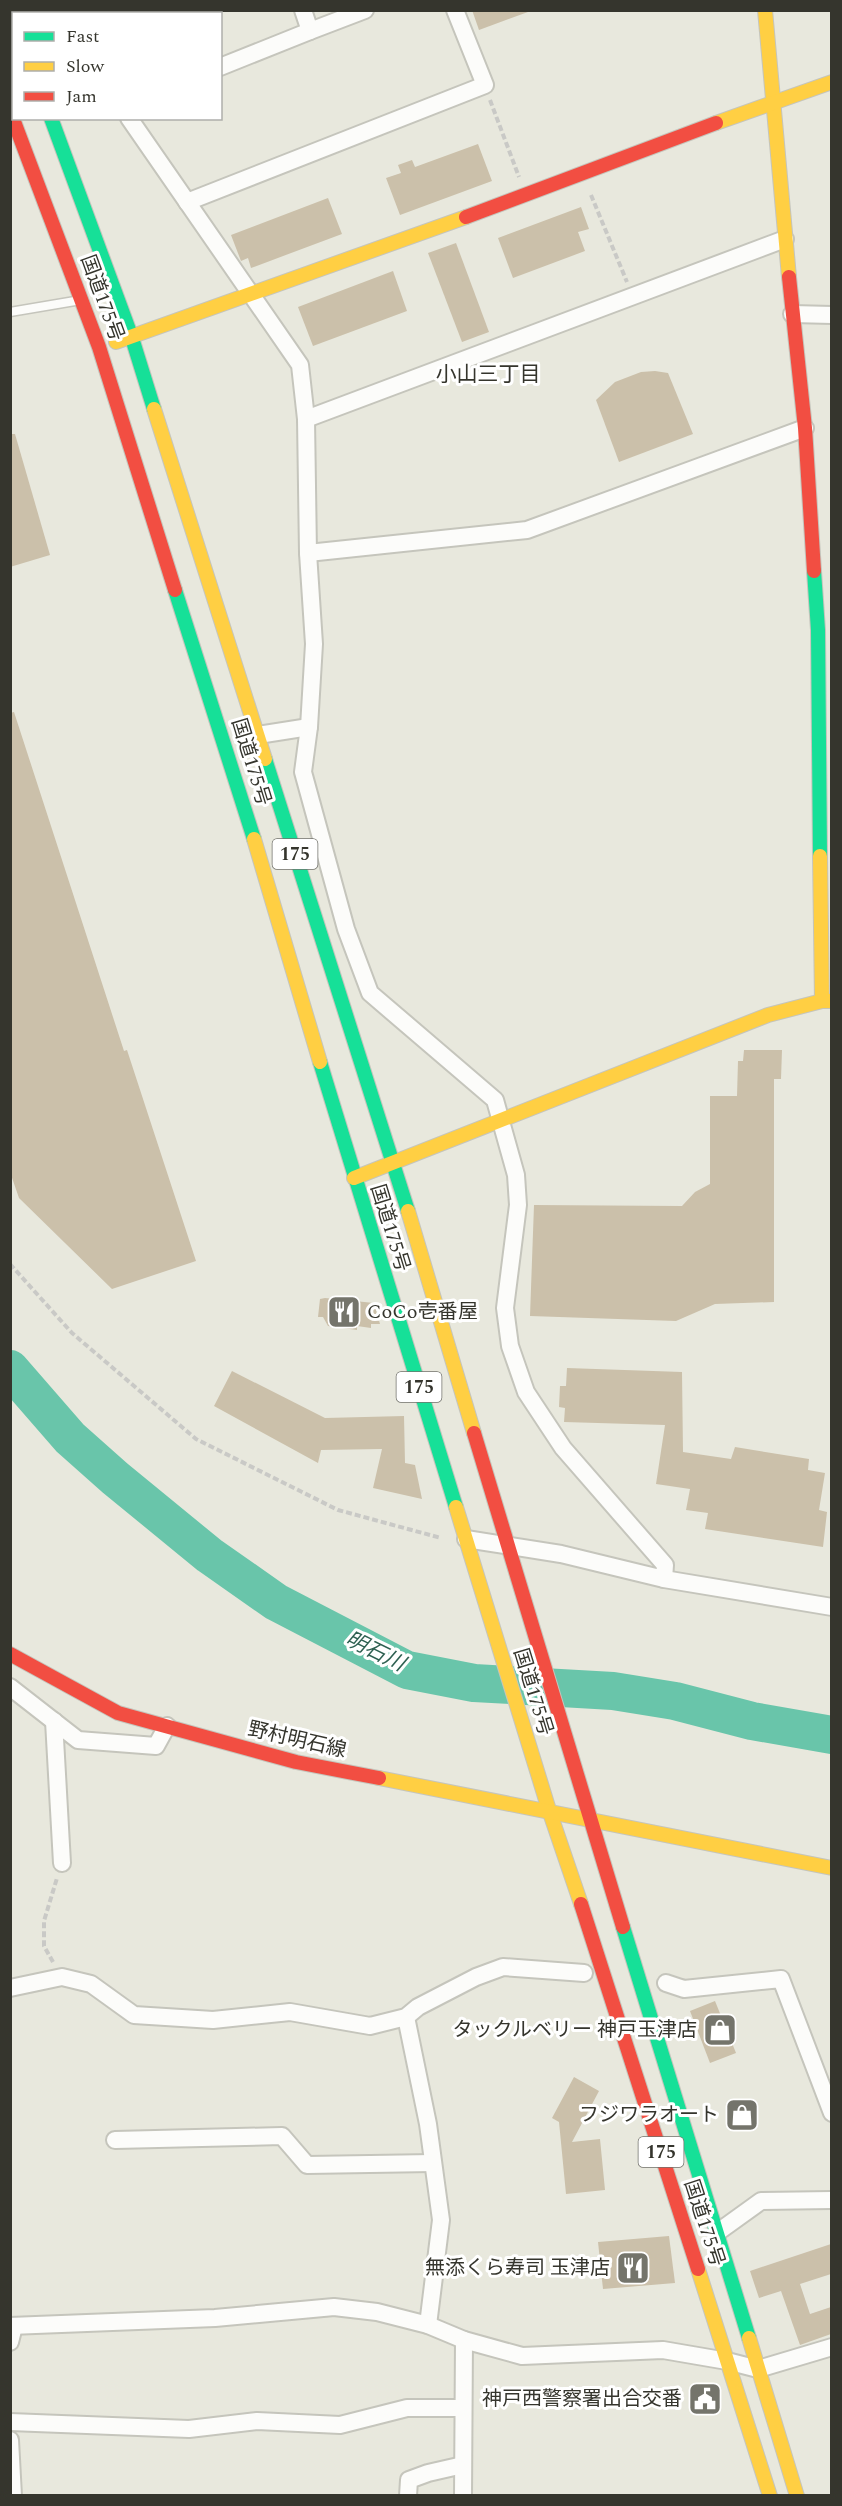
<svg xmlns="http://www.w3.org/2000/svg" width="842" height="2506" font-family="Spectral,'Noto Sans JP',serif">
<rect width="100%" height="100%" fill="#e8e8dd"/>
<g fill="none" stroke-linecap="round" stroke-linejoin="round">
<polyline stroke="#69c5aa" stroke-width="38" points="10,1369 70,1438 115,1478 209,1555 276,1602 407,1670 474,1683 613,1691 675,1701 752,1721 832,1735"/>
</g>
<g fill="#cbc0aa">
<polygon points="472,10 527,10 528,12 479,30"/>
<polygon points="478,144 492,181 400,215 386,178 401,173 398,165 412,160 415,167"/>
<polygon points="328,198 342,234 251,268 248,258 241,261 231,235"/>
<polygon points="581,207 589,229 578,232 585,251 513,278 498,238"/>
<polygon points="456,243 489,332 462,342 428,253"/>
<polygon points="393,271 407,311 313,346 298,307"/>
<polygon points="655,371 668,373 693,434 619,462 596,400 615,382 641,372"/>
<polygon points="10,434 15,434 50,555 10,567"/>
<polygon points="14,712 124,1051 127,1050 196,1261 112,1289 19,1198 10,1172 10,713"/>
<polygon points="744,1050 782,1050 781,1079 774,1079 774,1302 715,1304 676,1321 530,1316 534,1205 682,1206 695,1192 710,1184 710,1096 737,1096 738,1061 743,1061"/>
<polygon points="325,1298 374,1303 380,1324 371,1324 371,1328 357,1326 357,1330 328,1326 323,1317 318,1317 320,1299"/>
<polygon points="567,1368 682,1372 683,1452 731,1459 735,1447 809,1459 808,1470 825,1473 819,1510 827,1512 823,1547 705,1529 708,1513 686,1510 690,1489 656,1484 665,1425 564,1422 565,1408 559,1407 560,1386 566,1386"/>
<polygon points="232,1371 325,1418 404,1416 405,1463 415,1465 422,1499 373,1488 382,1449 321,1450 318,1463 214,1406"/>
<polygon points="715,2001 736,2053 710,2063 690,2011"/>
<polygon points="574,2077 599,2091 572,2142 600,2139 605,2190 566,2194 559,2122 552,2118"/>
<polygon points="669,2236 675,2283 603,2289 598,2242"/>
<polygon points="831,2244 831,2274 800,2284 810,2314 831,2307 831,2334 800,2345 781,2291 759,2298 750,2271"/>
</g>
<g fill="none" stroke-linecap="round" stroke-linejoin="round">
<defs>
<polyline id="lane" points="10,312 75,301"/>
<g id="street">
<polyline points="45,10 47,14"/>
<polyline points="310,31 365,10"/>
<polyline points="220,67 310,31 303,10"/>
<polyline points="129,118 300,365 306,419 308,553 314,644 309,727 303,772 346,929 370,993 495,1100 516,1175 518,1205 505,1308 510,1346 526,1392 563,1448 665,1565 664,1579"/>
<polyline points="187,202 485,85 455,10"/>
<polyline points="792,314 832,315"/>
<polyline points="306,419 785,239"/>
<polyline points="308,553 527,530 805,428"/>
<polyline points="258,735 309,727"/>
<polyline points="466,1539 561,1554 664,1579 832,1607"/>
<polyline points="10,1687 78,1740 156,1746 167,1726"/>
<polyline points="54,1721 62,1863"/>
<polyline points="666,1983 684,1989 781,1979 832,2113"/>
<polyline points="10,1988 62,1977 91,1984 134,2015 213,2020 290,2012 370,2026 406,2017 418,2007 476,1977 503,1967 584,1973"/>
<polyline points="406,2017 428,2124 441,2220 428,2325"/>
<polyline points="115,2140 282,2136 307,2165 433,2163"/>
<polyline points="718,2232 761,2201 832,2200"/>
<polyline points="10,2326 215,2318 334,2307 377,2312 428,2325 464,2340 522,2356 663,2350 727,2361 758,2369 832,2347"/>
<polyline points="10,2342 14,2326"/>
<polyline points="10,2422 189,2429 257,2421 340,2425 407,2408 463,2408"/>
<polyline points="10,2440 13,2496"/>
<polyline points="408,2496 409,2480 428,2473 463,2465"/>
<polyline points="463,2496 464,2340"/>
</g>
<g id="fast">
<polyline points="51,118 132,338 154,409"/>
<polyline points="814,571 818,630 820,856"/>
<polyline points="175,590 254,839"/>
<polyline points="265,759 408,1211"/>
<polyline points="320,1062 456,1507"/>
<polyline points="623,1927 749,2338"/>
</g>
<g id="slow">
<polyline points="765,10 789,277"/>
<polyline points="716,123 832,82"/>
<polyline points="116,342 466,217"/>
<polyline points="154,409 265,759"/>
<polyline points="254,839 320,1062"/>
<polyline points="820,856 822,1001"/>
<polyline points="354,1178 768,1015 822,1001 832,1001"/>
<polyline points="408,1211 474,1433"/>
<polyline points="456,1507 549,1810 581,1904"/>
<polyline points="379,1778 832,1868"/>
<polyline points="698,2269 770,2496"/>
<polyline points="749,2338 797,2496"/>
</g>
<g id="jam">
<polyline points="11,10 14,17"/>
<polyline points="10,111 99,347 175,590"/>
<polyline points="466,217 716,123"/>
<polyline points="789,277 805,428 814,571"/>
<polyline points="474,1433 623,1927"/>
<polyline points="10,1654 118,1713 296,1762 379,1778"/>
<polyline points="581,1904 698,2269"/>
</g>
</defs>
<use href="#lane" stroke="#c5c5bc" stroke-width="11"/>
<use href="#street" stroke="#c5c5bc" stroke-width="20"/>
<use href="#fast" stroke="#c5c5bc" stroke-width="16"/>
<use href="#slow" stroke="#c5c5bc" stroke-width="16"/>
<use href="#jam" stroke="#c5c5bc" stroke-width="16"/>
<g stroke="#c9c9c6" stroke-width="4" stroke-dasharray="6 3" stroke-linecap="butt">
<polyline points="490,100 519,177"/>
<polyline points="591,195 627,282"/>
<polyline points="10,1264 72,1333 196,1439 338,1510 441,1538"/>
<polyline points="53,1962 44,1946 44,1921 57,1878"/>
</g>
<use href="#lane" stroke="#fcfcfa" stroke-width="8"/>
<use href="#street" stroke="#fcfcfa" stroke-width="16"/>
<use href="#fast" stroke="#16e098" stroke-width="14"/>
<use href="#slow" stroke="#ffcf43" stroke-width="14"/>
<use href="#jam" stroke="#f24e42" stroke-width="14"/>
</g>
<defs>
<symbol id="restaurant-square" viewBox="-11 -11 22 22"><rect x="-9" y="-9" width="18" height="18" rx="4" fill="#74746b" stroke="#fff"/><path d="M-5-6h1v4h1v-4h1v4h1v-4h1v5L-1.5 .5V6h-2V.5L-5-1ZM5-6V6H3V1.5H1.5Q1.5-4 5-6Z" fill="#fff"/></symbol>
<symbol id="shop-square" viewBox="-11 -11 22 22"><rect x="-9" y="-9" width="18" height="18" rx="4" fill="#74746b" stroke="#fff"/><path d="M-5-2.5h2.3a2.7 3.5 0 0 1 5.4 0H5L5.5 6h-11ZM-1.5-2.5h3a1.5 2.3 0 0 0-3 0Z" fill="#fff"/></symbol>
<symbol id="civic-square" viewBox="-11 -11 22 22"><rect x="-9" y="-9" width="18" height="18" rx="4" fill="#74746b" stroke="#fff"/><path d="M-.6-6.5H3V-4.5H.6V-3L4-1V1h2V6H-6V1h2V-1L-.6-3ZM-1.2 2.5V6h2.4V2.5Z" fill="#fff"/></symbol>
</defs>
<g fill-rule="evenodd">
<use href="#restaurant-square" x="325" y="1293" width="38" height="38"/>
<use href="#shop-square" x="701" y="2011" width="38" height="38"/>
<use href="#shop-square" x="723" y="2096" width="38" height="38"/>
<use href="#restaurant-square" x="614" y="2249" width="38" height="38"/>
<use href="#civic-square" x="686" y="2380" width="38" height="38"/>
</g>
<g text-anchor="middle" dominant-baseline="central" stroke-width="6" stroke-linejoin="round" paint-order="stroke">
<g fill="#fff" stroke="#72726c" stroke-width="1.5">
<rect x="272.5" y="839" width="45" height="30" rx="4.5"/>
<rect x="396.5" y="1372" width="45" height="30" rx="4.5"/>
<rect x="638.5" y="2137" width="45" height="30" rx="4.5"/>
</g>
<g font-size="18" font-weight="bold" fill="#35352d">
<text x="295" y="854">175</text>
<text x="419" y="1387">175</text>
<text x="661" y="2152">175</text>
</g>
<g font-size="20" fill="#35352d" stroke="#fff">
<text transform="translate(102 298) rotate(70)">国道175号</text>
<text transform="translate(251 762) rotate(73)">国道175号</text>
<text transform="translate(390 1228) rotate(73)">国道175号</text>
<text transform="translate(533 1692) rotate(73)">国道175号</text>
<text transform="translate(297 1740) rotate(13)">野村明石線</text>
<text transform="translate(704 2223) rotate(72)">国道175号</text>
</g>
<g font-size="20" fill="#35352d" stroke="#fff" text-anchor="end">
<text x="367" y="1312" text-anchor="start">CoCo壱番屋</text>
<text x="697" y="2030">タックルベリー 神戸玉津店</text>
<text x="719" y="2115">フジワラオート</text>
<text x="610" y="2268">無添くら寿司 玉津店</text>
<text x="682" y="2399">神戸西警察署出合交番</text>
</g>
<g font-size="21" fill="#35352d" stroke="#fff">
<text x="488" y="375">小山三丁目</text>
</g>
<g font-size="21" font-style="italic" fill="#2f6152" stroke="#fff">
<text transform="translate(375 1652) rotate(26)">明石川</text>
</g>
</g>
<rect width="842" height="2506" fill="none" stroke="#35352d" stroke-width="24"/>
<rect x="12" y="12" width="210" height="108" fill="#ffffff" stroke="#aeaeab" stroke-width="1.5"/>
<rect x="24" y="32" width="30" height="9" fill="#16e098" stroke="#aeaeab" stroke-width="1.5"/>
<text x="66" y="42" font-size="18" fill="#35352d">Fast</text>
<rect x="24" y="62" width="30" height="9" fill="#ffcf43" stroke="#aeaeab" stroke-width="1.5"/>
<text x="66" y="72" font-size="18" fill="#35352d">Slow</text>
<rect x="24" y="92" width="30" height="9" fill="#f24e42" stroke="#aeaeab" stroke-width="1.5"/>
<text x="66" y="102" font-size="18" fill="#35352d">Jam</text>
</svg>
